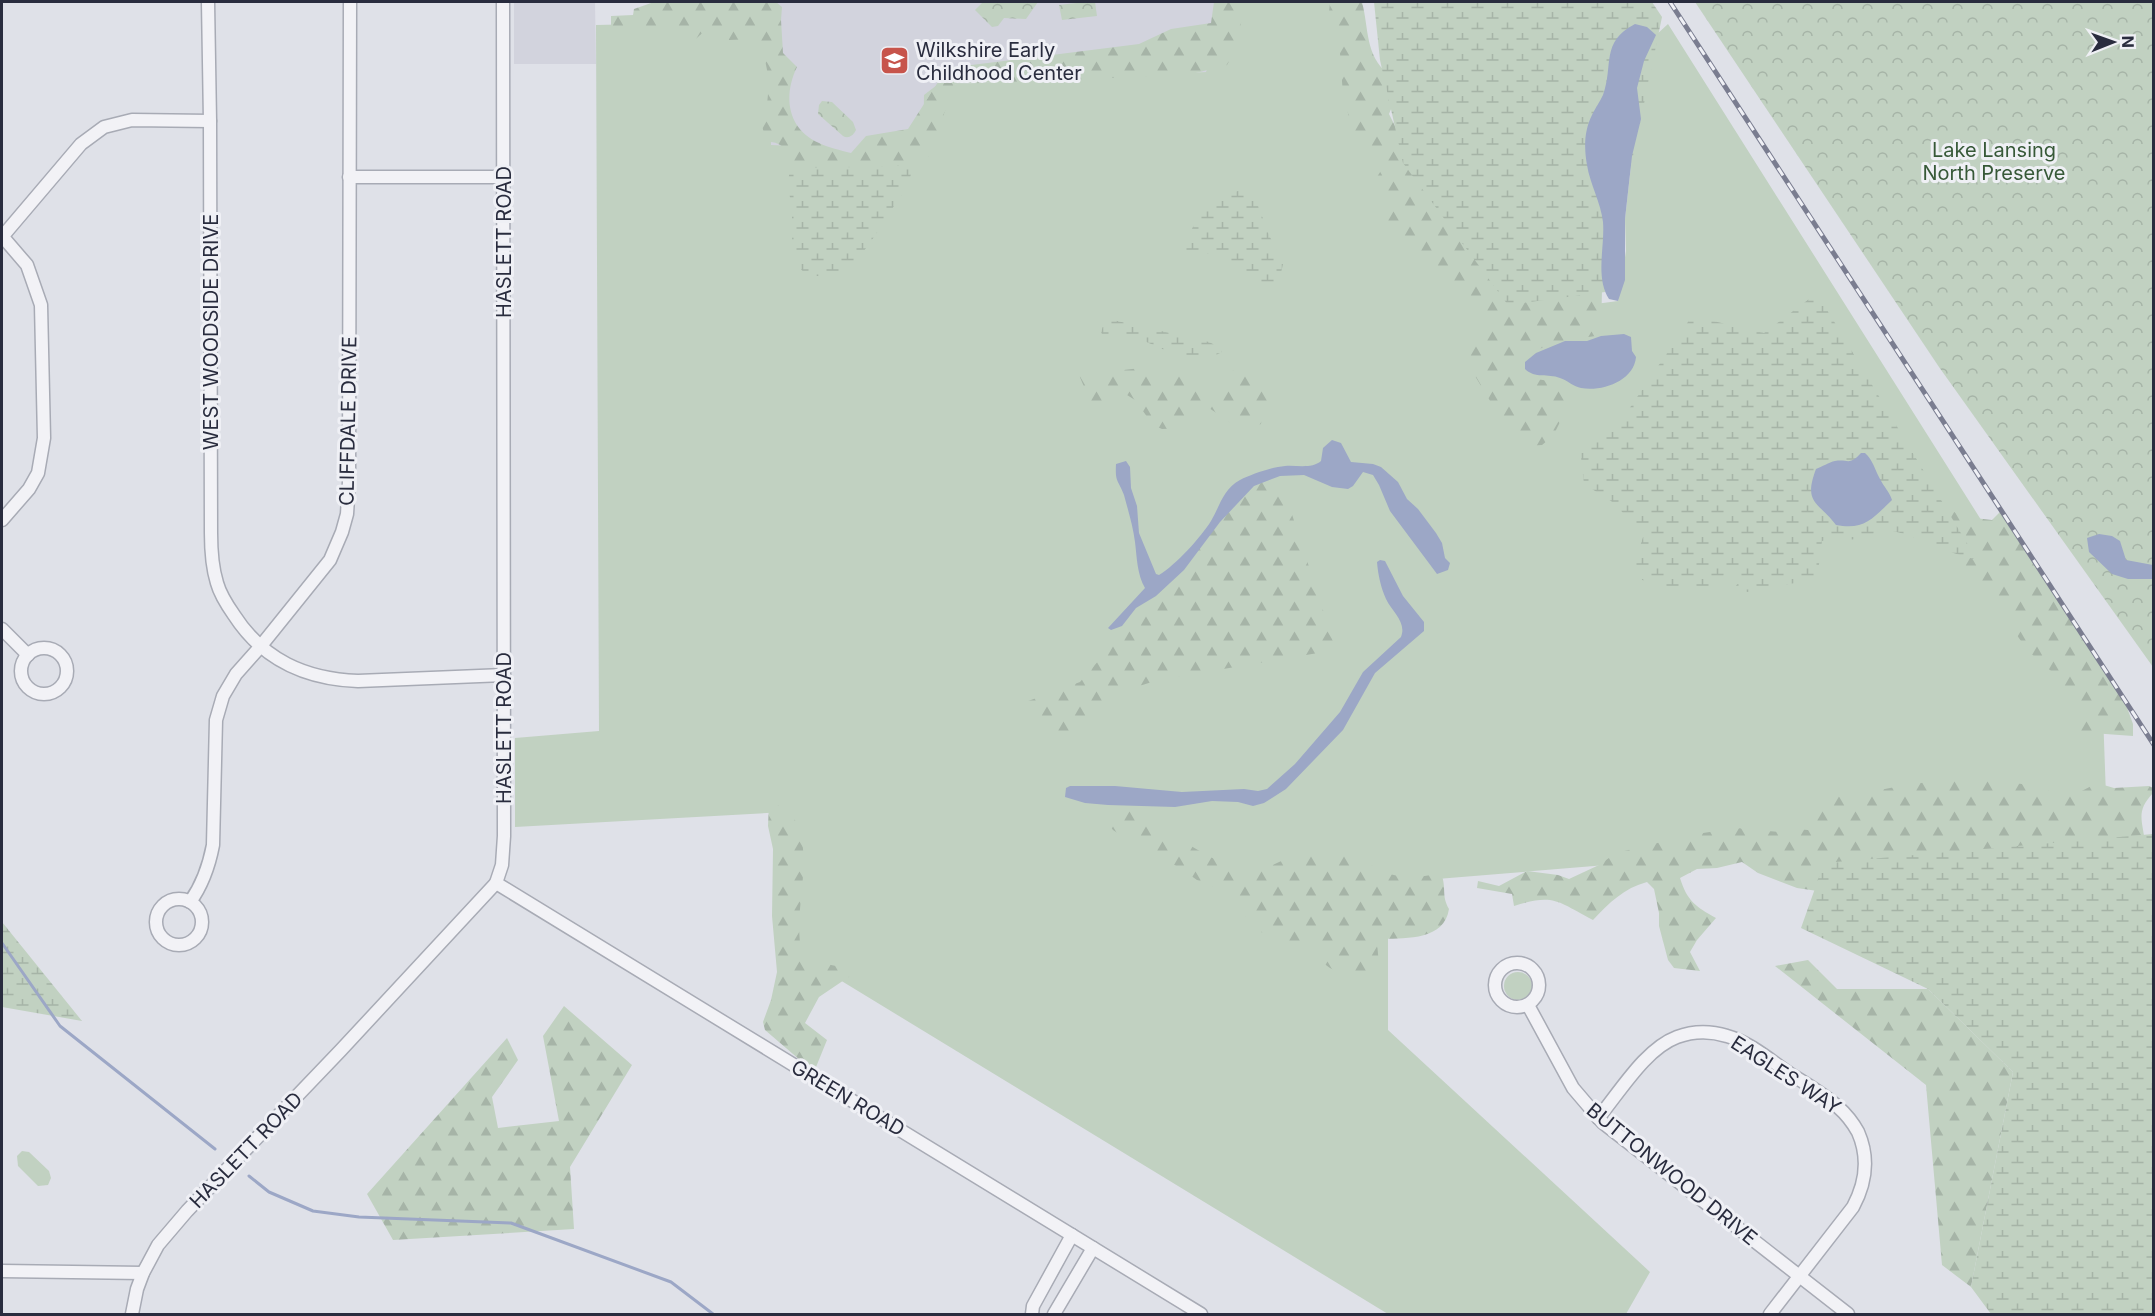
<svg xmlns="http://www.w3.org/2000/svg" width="2155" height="1316" font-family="Inter,sans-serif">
<defs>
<pattern id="forest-firs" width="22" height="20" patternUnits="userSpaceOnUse" patternTransform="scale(1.5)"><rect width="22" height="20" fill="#c1d1c1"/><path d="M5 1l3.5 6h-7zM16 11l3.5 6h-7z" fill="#a6b4a7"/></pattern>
<pattern id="wetland-marsh" width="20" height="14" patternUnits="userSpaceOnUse" patternTransform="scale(1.5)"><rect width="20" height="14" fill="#c1d1c1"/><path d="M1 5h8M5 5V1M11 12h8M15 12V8" fill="none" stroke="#a6b4a7"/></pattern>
<pattern id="park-crowns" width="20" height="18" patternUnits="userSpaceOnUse" patternTransform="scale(1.5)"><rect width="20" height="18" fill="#c1d1c1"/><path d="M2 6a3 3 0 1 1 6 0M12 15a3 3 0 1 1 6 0" fill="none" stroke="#a6b4a7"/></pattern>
</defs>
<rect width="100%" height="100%" fill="#dfe1e8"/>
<g fill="#d2d3dd">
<polygon points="514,2 595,2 596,64 514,64"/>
<polygon points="770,2 1231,2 1207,72 937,85 923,158 795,163 771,146"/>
</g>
<g fill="#c1d1c1">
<polygon points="1231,2 1352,2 1385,150 1505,316 1618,301 1626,251 1625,219 1632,156 1656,35 1668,24 2103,713 2107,824 1388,883 1388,1030 1650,1272 1626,1314 1388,1314 794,952 785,812 515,827 515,738 599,731 596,25 770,21 771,145 795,146 795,162 923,157 924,95 937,85 1206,72"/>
<circle cx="1518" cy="986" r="14"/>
<polygon points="22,1151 29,1152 49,1171 51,1178 48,1185 38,1186 18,1166 17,1156"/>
</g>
<g fill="url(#forest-firs)">
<path d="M654 2H776L782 7 781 20 783 53 797 67C783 96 787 129 819 143 829 148 840 150 851 153L866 136 908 129 947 68 1139 44 1171 29 1211 23 1214 2H1246L1234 52 1227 65 1188 75 955 84 928 157 893 167 788 168C788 155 786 143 770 142 766 137 763 132 762 125 762 118 766 110 767 103 770 85 769 46 748 40 742 39 735 40 729 40L724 29 720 26C701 29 707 31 694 40 684 36 673 27 663 27 646 25 628 35 611 27V16L633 15 634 9Z"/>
<path d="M1330 2H1362C1369 29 1365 55 1388 74L1394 102 1389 114 1402 140 1602 289 1601 335C1569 341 1539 338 1519 369L1523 377C1542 381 1560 379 1575 392L1553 436 1542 445 1524 447 1507 429 1466 361 1470 348 1486 328 1435 263 1419 256 1386 232 1387 201 1370 188 1389 158 1361 149 1355 139 1343 95 1339 40 1329 12Z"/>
<path d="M1141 368 1153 374H1183L1207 391 1217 389 1220 373 1238 370 1269 389 1277 402C1267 407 1262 414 1261 424L1240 432 1227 420 1200 402 1195 403 1199 416 1185 428 1162 429 1153 425 1135 400 1119 390C1110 400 1105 403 1091 403L1079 375Z"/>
<polygon points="1274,459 1336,650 1158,680 1130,689 1106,704 1072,732 1053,733 1020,704 1080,682"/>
<polygon points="1947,509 1966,517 1992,520 2000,512 2125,702 2133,724 2133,736 2078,732 2078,715 2075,702 2058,677 2028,651 2014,631 1999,597 1947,561"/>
<path d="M1942 781H2003L2041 787 2053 793H2078L2097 783 2114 788 2149 786 2153 788V793C2136 811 2142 819 2145 842L1831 893 1797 888 1758 873 1742 862 1717 868 1697 869 1680 878C1687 901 1696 907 1716 918L1697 940 1690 952 1700 971 1674 968 1668 960 1659 926V913L1654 889 1647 882C1624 888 1609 903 1593 920 1557 901 1554 893 1514 906L1512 894 1477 888 1478 881 1499 886 1527 871 1558 875 1569 879 1599 865 1616 853 1690 835 1736 828 1779 832 1798 829 1817 831V825L1810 811 1814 800 1827 794 1837 793 1839 797C1846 797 1849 799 1852 805L1859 809 1870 792 1910 784Z"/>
<path d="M769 803C822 813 798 892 799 930 800 938 799 947 804 953 814 966 842 964 856 972L819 997 805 1023 827 1040 814 1072 765 1030 763 1022 771 1000 777 972 772 916 773 849 768 826Z"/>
<path d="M1148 809 1156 824 1169 837 1191 846 1210 857 1236 867 1262 870 1292 856 1355 853C1384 878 1404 881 1441 873 1447 889 1441 895 1449 909 1444 940 1408 938 1383 939L1377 943C1378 956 1382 972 1368 980 1354 976 1333 974 1323 962 1317 953 1315 945 1304 940L1292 946 1282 945 1258 930 1228 897 1218 889 1197 880 1180 868 1130 841 1113 830 1098 810Z"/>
<polygon points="1808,960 1837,989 1928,989 2013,1072 1971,1287 1942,1265 1926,1085 1775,966"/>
<polygon points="564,1006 632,1065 570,1167 574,1229 393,1240 367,1194 507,1038 518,1060 492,1097 498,1128 559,1121 543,1036"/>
</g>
<g fill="url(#wetland-marsh)">
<polygon points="1374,2 1652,2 1662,17 1605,292 1508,305 1403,163 1380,60"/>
<path d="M915 161C912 169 910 179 907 187 903 194 898 200 894 206 879 228 860 266 834 275 829 276 821 276 816 276 789 275 792 236 792 218 792 198 786 191 790 168L893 167Z"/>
<path d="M1238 191 1252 192 1255 197 1269 235 1283 264 1280 277C1253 304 1237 264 1213 255 1204 251 1194 253 1185 251 1187 225 1213 197 1238 191Z"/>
<path d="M1817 293 1977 560C1964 556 1949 552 1936 547 1924 542 1896 528 1882 531 1869 534 1855 544 1841 537L1822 541 1817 580 1759 588 1748 592 1740 591 1736 586 1740 579 1737 570 1726 574 1710 586 1677 588H1663L1645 582 1634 573V565L1644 534 1611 501 1584 484 1580 448 1605 432 1629 409 1692 316 1764 333Z"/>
<polygon points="1113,320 1209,342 1219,347 1222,352 1214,356 1176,355 1133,336 1103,336 1101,332 1104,323"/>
<polygon points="2153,834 2153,1314 1991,1314 1971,1287 2013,1072 1928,989 1801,928 1824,863"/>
<polygon points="2,922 82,1021 2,1007"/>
</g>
<g fill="url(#park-crowns)">
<polygon points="983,2 1038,2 1026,19 1004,18 998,26 992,27 975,10"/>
<polygon points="1085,2 1095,2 1097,16 1062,20 1059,5"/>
<polygon points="1695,2 2153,2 2153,667 1939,367"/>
<path d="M822 101 832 102 853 122 856 130C853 136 848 139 843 136L818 114 819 105Z"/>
</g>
<g fill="#9ca7c6">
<path d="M1635 24 1647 27 1656 35 1644 61 1637 88 1641 119 1632 156 1625 219V280L1618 301 1609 299C1595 277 1605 247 1603 222 1601 203 1590 184 1587 165 1584 148 1584 131 1592 115 1595 108 1600 102 1603 95 1614 65 1600 42 1635 24Z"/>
<path d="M1624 334 1631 337 1632 351 1636 357C1634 381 1602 392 1581 388 1574 387 1567 380 1560 378 1548 373 1535 379 1525 369V362L1536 353 1565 341H1587L1601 336Z"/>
<path d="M1332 440 1341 443 1351 462 1373 464 1381 467 1398 482 1407 499 1418 509 1436 533 1442 543 1445 558 1450 563 1448 570 1437 574 1390 511 1379 485 1373 475 1363 472 1353 486 1348 489 1332 487 1304 475 1280 476 1254 486 1220 522 1184 570 1156 596 1136 608 1122 626 1111 630 1108 628 1145 588C1137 574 1137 558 1135 542 1133 526 1128 510 1124 495 1118 479 1115 483 1116 464L1126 461 1130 467 1131 488 1137 506 1139 533 1156 574 1159 575C1176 565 1201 537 1211 521 1220 506 1223 489 1240 480 1252 474 1272 467 1285 466 1297 465 1312 469 1321 461L1323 448Z"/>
<path d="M1861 453H1865C1873 460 1875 470 1880 479 1884 487 1889 491 1892 500 1872 519 1865 530 1836 525 1818 501 1803 504 1816 469 1822 467 1829 462 1835 461 1849 459 1849 466 1861 453Z"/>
<polygon points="2099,534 2112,536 2120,541 2126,560 2153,565 2153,579 2128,579 2112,574 2089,552 2087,538"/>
<path d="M1380 560 1385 561 1403 596 1424 622V631L1375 673 1343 730 1286 789 1264 803 1253 806 1238 802 1212 801 1175 807 1108 805 1085 803 1065 797 1066 788 1070 786H1115L1182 792 1244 789 1258 791 1267 789 1295 764 1340 712 1363 672 1401 637C1407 622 1392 612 1386 599 1381 588 1378 575 1377 562Z"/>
</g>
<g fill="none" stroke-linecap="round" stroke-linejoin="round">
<g stroke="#9ca7c6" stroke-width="3">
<polyline points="2,943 60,1026 215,1149"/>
<polyline points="249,1176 269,1192 313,1211 359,1217 511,1223 671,1282 713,1314"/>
</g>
<defs>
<g id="minor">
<path d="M208 2 210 121 211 533C211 549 212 567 217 583 220 594 227 605 234 615 263 660 305 679 358 681L504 675"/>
<polyline points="349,177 504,177"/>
<polyline points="2,236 27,265 41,305 44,438 38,473 29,489 2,520"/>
<polyline points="2,237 81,144 104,127 132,120 210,121"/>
<polyline points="2,629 28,655"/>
<circle cx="44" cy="671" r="23"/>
<polyline points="496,883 1201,1314"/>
<circle cx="179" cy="922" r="23"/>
<path d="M190 902C203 884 209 866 213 845L216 720 223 696 236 674 260 647 330 560 342 532 347 514 349 482 350 2"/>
<circle cx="1517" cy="985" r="22"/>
<polyline points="1528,1005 1573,1088 1602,1122 1848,1314"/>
<path d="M1598 1118C1620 1092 1645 1049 1677 1037 1693 1031 1711 1031 1727 1036 1749 1042 1770 1060 1789 1073 1806 1084 1824 1094 1838 1107 1846 1114 1853 1123 1858 1132 1869 1157 1866 1183 1853 1207L1770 1314"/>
<polyline points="2,1271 143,1273"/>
<polyline points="132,1314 137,1289 143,1273 158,1245 187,1211 341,1050 496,883 502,865 504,836 503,2"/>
<polyline points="1032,1314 1033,1306 1072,1235"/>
<polyline points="1054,1314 1093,1248"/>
</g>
</defs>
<use href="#minor" stroke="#a8abb5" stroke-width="15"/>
<use href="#minor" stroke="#f2f2f6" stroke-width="12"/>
<defs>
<polyline id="rail" points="1670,2 2154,745"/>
</defs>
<use href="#rail" stroke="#7a7d90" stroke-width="5"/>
<use href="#rail" stroke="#eff0f5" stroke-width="3" stroke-dasharray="9" stroke-linecap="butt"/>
</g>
<defs>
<symbol id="school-square" viewBox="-11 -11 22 22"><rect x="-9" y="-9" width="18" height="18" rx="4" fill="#c7544b" stroke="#eff0f5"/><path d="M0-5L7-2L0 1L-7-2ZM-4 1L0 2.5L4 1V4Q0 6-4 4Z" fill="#fff"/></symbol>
</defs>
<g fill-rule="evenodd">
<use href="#school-square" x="878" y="44" width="33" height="33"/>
</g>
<g text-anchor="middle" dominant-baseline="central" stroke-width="6" stroke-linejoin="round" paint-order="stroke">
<g font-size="20" fill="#292c3e" stroke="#eff0f5" text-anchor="start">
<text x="916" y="50">Wilkshire Early<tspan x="916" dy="23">Childhood Center</tspan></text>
</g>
<g font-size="20" fill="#375938" stroke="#eff0f5">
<text x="1994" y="150">Lake Lansing<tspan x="1994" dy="23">North Preserve</tspan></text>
</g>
<g font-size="20" fill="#292c3e" stroke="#eff0f5">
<text transform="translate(504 242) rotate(-90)">HASLETT ROAD</text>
<text transform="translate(211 332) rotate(-90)">WEST WOODSIDE DRIVE</text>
<text transform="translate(348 421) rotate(-89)">CLIFFDALE DRIVE</text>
<text transform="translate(504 728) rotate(-90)">HASLETT ROAD</text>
<text transform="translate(1786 1075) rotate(33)">EAGLES WAY</text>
<text transform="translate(848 1098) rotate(31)">GREEN ROAD</text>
<text transform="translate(246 1150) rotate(-46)">HASLETT ROAD</text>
<text transform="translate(1672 1174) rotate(39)">BUTTONWOOD DRIVE</text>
</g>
</g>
<rect width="2155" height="1316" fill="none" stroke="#292c3e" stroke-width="6"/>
<g transform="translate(2113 42) rotate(89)" stroke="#eff0f5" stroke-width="4.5" paint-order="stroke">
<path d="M0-4.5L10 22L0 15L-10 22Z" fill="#292c3e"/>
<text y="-9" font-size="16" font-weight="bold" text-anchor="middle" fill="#292c3e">N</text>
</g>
</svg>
